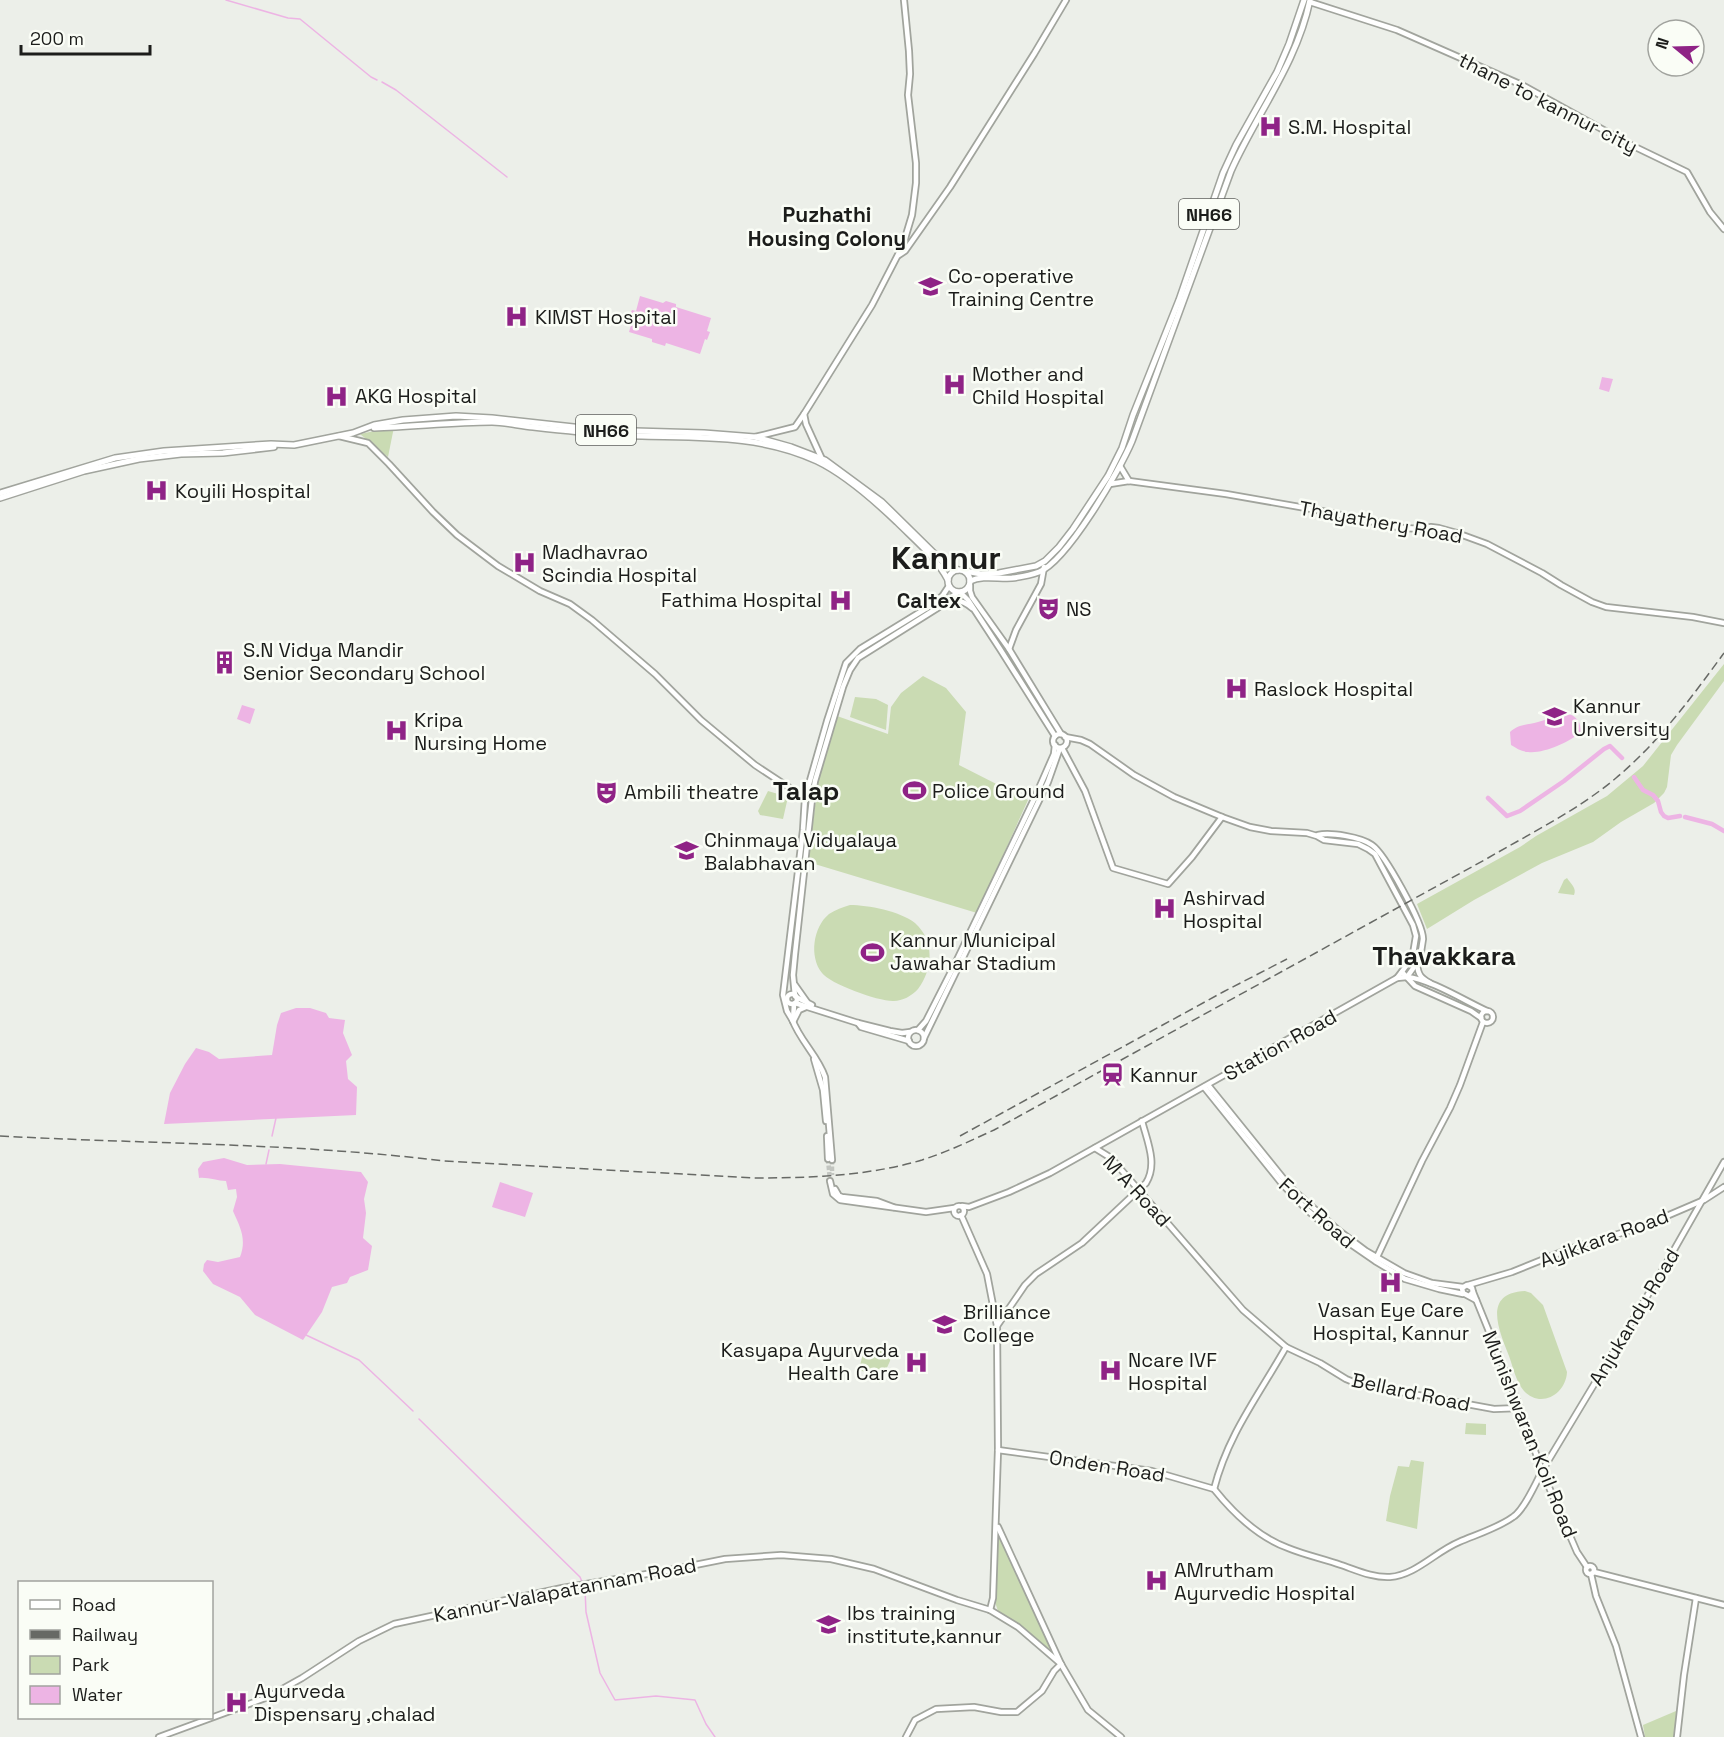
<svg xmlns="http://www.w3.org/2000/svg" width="1724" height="1737" font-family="'Space Grotesk',sans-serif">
<rect width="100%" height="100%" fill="#ecefe9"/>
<g fill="#cadbb3">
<polygon points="394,427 388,457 360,434"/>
<polygon points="1724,664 1724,681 1677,745 1671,755 1667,787 1664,793 1654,803 1621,822 1593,842 1542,863 1474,900 1427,929 1417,904 1520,847 1536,836 1607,796 1643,766"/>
<polygon points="923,676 946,688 966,712 959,765 1028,800 977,913 808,862 818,782 837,716 888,734 891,707 901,693"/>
<polygon points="855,697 876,699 888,705 886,730 850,717"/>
<polygon points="768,791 788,797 783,819 760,815 758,811"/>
<path d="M1567 878C1571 884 1577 888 1574 895L1558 893 1564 880Z"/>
<path d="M850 905C868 905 900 911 915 923 935 941 933 969 918 989 912 996 902 1001 894 1001 880 1002 830 984 822 973 809 957 813 927 829 914 835 910 843 907 850 905Z"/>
<path d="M1525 1291 1531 1293 1543 1305 1567 1372C1566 1394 1541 1409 1524 1391 1516 1382 1513 1367 1509 1356 1500 1332 1481 1293 1525 1291Z"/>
<polygon points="879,1344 892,1348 890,1361 880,1383 874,1378 859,1369 863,1354 876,1355"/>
<polygon points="1466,1423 1486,1424 1486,1435 1465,1434"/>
<polygon points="1411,1460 1424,1462 1417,1529 1386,1521 1390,1496 1398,1466 1409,1467"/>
<polygon points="998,1531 1059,1660 1020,1625 998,1611 995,1602"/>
<polygon points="1676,1711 1675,1737 1645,1737 1643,1725"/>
</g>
<g fill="#edb4e4">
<polygon points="640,296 663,303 666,301 676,304 676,307 711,318 707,331 710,332 707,340 705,339 700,354 666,343 665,346 652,342 652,339 629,332 633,318 629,317 632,310 636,311"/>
<polygon points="1602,377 1613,379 1609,392 1599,389"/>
<polygon points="242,705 255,709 250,724 237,719"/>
<path d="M1561 713C1573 713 1581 719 1581 732 1570 742 1543 754 1528 752 1522 752 1516 748 1511 745L1510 732C1519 724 1527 725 1538 722 1546 720 1553 716 1561 713Z"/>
<polygon points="296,1008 310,1008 326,1013 329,1018 345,1020 343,1033 352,1055 346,1061 348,1079 357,1087 356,1115 164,1124 170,1093 185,1064 196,1048 209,1052 219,1059 272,1055 277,1025 281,1013"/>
<path d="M224 1158 247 1165 280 1164 361 1172 368 1182 364 1199 366 1213 363 1238 372 1246 368 1270 350 1277 347 1283 332 1287 322 1312 303 1340 255 1315 240 1297 213 1284 203 1271 204 1264 207 1260 218 1262 240 1257C247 1239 240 1227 233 1211L237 1197 236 1189 228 1190 226 1181C217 1181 208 1177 199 1178L198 1169 203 1162Z"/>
<polygon points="500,1182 533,1193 525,1217 492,1207"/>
</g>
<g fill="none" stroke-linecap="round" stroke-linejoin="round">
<g stroke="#edb4e4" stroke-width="1.5">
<polyline points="226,0 288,18 300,19 371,77 377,80"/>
<polyline points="382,82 396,90 507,177"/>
<polyline points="272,1136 276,1118"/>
<polyline points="266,1164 269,1150"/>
<polyline points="306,1335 359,1360 413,1411"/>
<polyline points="419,1419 580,1577 585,1589 586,1612 600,1673 615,1700 656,1696 695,1700 706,1724 715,1737"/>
</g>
<g stroke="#edb4e4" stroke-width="4.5">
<polyline points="1634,777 1643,790 1653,795 1658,801 1661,812 1664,816 1668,818 1680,816"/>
<polyline points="1488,798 1507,816 1520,811 1564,781 1604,749 1610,746 1622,758"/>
<polyline points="1685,817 1712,824 1724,831"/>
</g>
<g stroke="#c2c5c0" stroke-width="4.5" stroke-dasharray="4.5 2" stroke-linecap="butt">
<polyline points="828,1159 830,1181"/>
<polyline points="832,1160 832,1175"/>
</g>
<defs>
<g id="tertiary">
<polyline points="1310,2 1397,30 1522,85 1629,144 1687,172 1710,212 1724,229"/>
<polyline points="899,255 905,251 950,187 1034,54 1066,0"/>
<polyline points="755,437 795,427 804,414"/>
<polyline points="1120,466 1129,481"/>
<polyline points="1110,484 1129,481 1226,494 1317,510 1403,528 1423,529 1431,527 1439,528 1457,533 1487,544 1542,573 1561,585 1592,602 1606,607 1693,617 1724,623"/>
<polyline points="1402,972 1415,986 1471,1011 1481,1018"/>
<path d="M1407 977C1430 979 1465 1001 1487 1011"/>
<polyline points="795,985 807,1002"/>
<polyline points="796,997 812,1005"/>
<polyline points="795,1003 858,1023 890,1031 902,1033 910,1032"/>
<circle cx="1487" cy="1017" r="6"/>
<polyline points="794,1020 799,1010 806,1007"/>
<polyline points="858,1023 861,1027 909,1041"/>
<polyline points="918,1030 926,1021 955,964 1036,795 1054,754 1055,745"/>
<circle cx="916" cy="1038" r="8"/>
<polyline points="924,1038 1048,782 1060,748"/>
<polyline points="1095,1148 1111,1158 1243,1310 1286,1347 1320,1363 1346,1379 1358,1384 1494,1409 1520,1408"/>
<polyline points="1377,1257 1422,1161 1450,1108 1460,1085 1483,1022"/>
<path d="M998 1450 1152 1471 1214 1489C1228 1434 1259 1395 1286 1347"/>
<polyline points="1542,1471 1658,1278 1724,1162"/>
<polyline points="1594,1572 1724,1605"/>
<polyline points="906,1737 915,1720 936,1709 974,1707 1001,1712 1017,1712 1042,1691 1054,1671 1061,1664"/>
<polyline points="1677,1737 1684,1675 1696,1598"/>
</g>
<g id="secondary">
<polyline points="339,436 368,443 389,464 433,512 457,535 498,566 540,591 570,604 592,620 655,674 701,720 755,765 805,798 812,799"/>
<polyline points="821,457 806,424 804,414 872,305 903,245 912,215 916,183 916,163 908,95 910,74 909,51 904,0"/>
<polyline points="970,585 970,591 972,597 1009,649 1061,734"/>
<polyline points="960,592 968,600 1000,649 1055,736"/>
<polyline points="945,602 958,592"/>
<polyline points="1009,649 1016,630 1041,584 1044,567"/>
<circle cx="1060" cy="741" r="7"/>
<polyline points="1062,748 1085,791 1113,868 1168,884 1192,857 1222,817"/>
<path d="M1318 835C1330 832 1361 837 1372 845 1385 854 1423 923 1423 939 1422 953 1416 966 1407 977L1397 978"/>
<path d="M1417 964C1418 975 1421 978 1430 983"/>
<circle cx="792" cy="999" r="5"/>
<path d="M795 996 793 975 795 954 812 799 815 781 843 687 850 670 858 658 939 607C954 600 959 597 972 608"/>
<path d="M792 1019C800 1041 818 1056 825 1077L832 1160"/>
<polyline points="793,1021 787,1011 783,995 803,830 805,798 827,721 846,663 860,649 935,603 943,595 949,586"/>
<polyline points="793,1021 794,1004"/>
<polyline points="814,1059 823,1090 826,1121"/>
<polyline points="1208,1085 1291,1188 1338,1230 1366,1251 1404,1273 1432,1283 1463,1287"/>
<polyline points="1204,1087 1283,1185 1306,1209 1330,1230 1375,1261 1405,1279 1439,1289 1463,1294"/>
<polyline points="827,1136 828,1159"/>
<polyline points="830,1181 833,1194 840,1200 926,1212 954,1208"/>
<polyline points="835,1189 839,1196 842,1197 877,1201 893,1207"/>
<circle cx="959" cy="1211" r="5"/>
<polyline points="962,1206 969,1207 1009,1192 1050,1173 1397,978 1410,961 1413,954 1416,936 1413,925 1375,854 1368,849 1358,844 1324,840 1317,836 1307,833 1271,831 1250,827 1222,817 1174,797 1134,775 1090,744 1081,740 1065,737"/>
<polyline points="961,1215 987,1274 997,1326 998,1450 993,1598 990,1610"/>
<polyline points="1468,1285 1512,1272 1569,1249 1641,1227 1704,1200 1724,1187"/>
<polyline points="1473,1292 1520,1408 1542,1471 1577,1552 1587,1567"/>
<polyline points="1469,1296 1473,1292 1472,1288 1467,1285 1462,1288 1463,1293 1476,1300"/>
<path d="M997 1326 1025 1285 1036 1274 1082 1243 1146 1183C1158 1164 1147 1141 1142 1121"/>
<path d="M1214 1489C1234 1514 1258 1537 1288 1548 1305 1555 1324 1559 1341 1565 1356 1570 1373 1578 1390 1577 1416 1575 1435 1552 1459 1542 1475 1535 1498 1528 1513 1517 1524 1510 1536 1483 1542 1471"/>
<polyline points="998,1527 1061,1664 1088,1710 1121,1737"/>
<circle cx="1590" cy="1570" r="4"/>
<polyline points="1591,1574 1596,1596 1616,1646 1641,1737"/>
<polyline points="159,1737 268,1697 302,1678 359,1641 394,1624 562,1588 665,1571 725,1559 781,1555 831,1559 874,1569 957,1600 990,1610 1018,1627 1061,1664"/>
</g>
<g id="trunk">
<path d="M374 428C413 427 453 422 492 422 506 422 520 426 533 427 560 430 588 433 615 435 683 439 754 431 817 461 844 474 875 501 897 522 915 540 936 557 948 580"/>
<polyline points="0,493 115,458 164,451 271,444 294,445 353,433 374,425 403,420 456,416 492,418 601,430 704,433 755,437 791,447 825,460 882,502 943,562 958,570"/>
<polyline points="0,498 84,471 139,459 181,454 223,453 274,447"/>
<circle cx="959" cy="581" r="11"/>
<polyline points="965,571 981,574 999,573 1036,566 1045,561 1059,547 1073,529 1108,476 1122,448 1133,415 1179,300 1223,173 1236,145 1277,72 1289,44 1304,0"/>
<path d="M970 581C983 575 998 579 1012 578 1020 577 1031 575 1039 572 1067 561 1120 470 1132 441L1231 171C1257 113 1297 63 1310 0"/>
</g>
</defs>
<use href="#tertiary" stroke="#a1a49d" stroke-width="8"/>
<use href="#secondary" stroke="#a1a49d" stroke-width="8"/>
<use href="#trunk" stroke="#a1a49d" stroke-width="8"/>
<use href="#tertiary" stroke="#fff" stroke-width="4.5"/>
<use href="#secondary" stroke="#fff" stroke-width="4.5"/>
<use href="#trunk" stroke="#fff" stroke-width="5"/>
<g stroke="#676965" stroke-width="1.5" stroke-dasharray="9 4.5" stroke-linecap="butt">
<path d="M0 1136C148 1144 297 1143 444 1161L754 1178C810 1178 868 1176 922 1160 947 1152 970 1141 994 1130L1488 858C1531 833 1578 810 1616 778 1659 742 1691 698 1724 653"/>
<polyline points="960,1136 1223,992 1287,959"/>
</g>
</g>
<defs>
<symbol id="hospital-bare" viewBox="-9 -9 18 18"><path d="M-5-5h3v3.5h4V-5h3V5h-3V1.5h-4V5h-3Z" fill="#8f2386" stroke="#fafdf6" stroke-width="2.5" paint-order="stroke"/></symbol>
<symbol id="university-bare" viewBox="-9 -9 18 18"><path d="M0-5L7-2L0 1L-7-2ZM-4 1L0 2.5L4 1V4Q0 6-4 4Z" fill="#8f2386" stroke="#fafdf6" stroke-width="2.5" paint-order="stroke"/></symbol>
<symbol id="theatre-bare" viewBox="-9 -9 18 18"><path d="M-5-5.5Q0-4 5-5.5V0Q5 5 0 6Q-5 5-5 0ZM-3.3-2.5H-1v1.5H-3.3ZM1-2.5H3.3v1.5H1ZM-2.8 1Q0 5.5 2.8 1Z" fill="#8f2386" stroke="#fafdf6" stroke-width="2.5" paint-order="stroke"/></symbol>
<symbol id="building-bare" viewBox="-9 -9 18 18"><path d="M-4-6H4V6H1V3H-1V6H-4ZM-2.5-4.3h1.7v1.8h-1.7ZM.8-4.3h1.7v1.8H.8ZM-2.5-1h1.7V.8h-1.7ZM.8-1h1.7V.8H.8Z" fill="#8f2386" stroke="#fafdf6" stroke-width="2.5" paint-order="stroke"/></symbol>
<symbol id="stadium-bare" viewBox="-9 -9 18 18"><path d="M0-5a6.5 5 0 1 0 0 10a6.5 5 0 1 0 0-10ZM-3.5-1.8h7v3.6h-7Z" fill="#8f2386" stroke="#fafdf6" stroke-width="2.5" paint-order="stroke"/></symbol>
<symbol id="school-bare" viewBox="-9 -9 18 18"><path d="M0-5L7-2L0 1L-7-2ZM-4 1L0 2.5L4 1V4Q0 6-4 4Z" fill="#8f2386" stroke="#fafdf6" stroke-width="2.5" paint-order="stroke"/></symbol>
<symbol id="station-bare" viewBox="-9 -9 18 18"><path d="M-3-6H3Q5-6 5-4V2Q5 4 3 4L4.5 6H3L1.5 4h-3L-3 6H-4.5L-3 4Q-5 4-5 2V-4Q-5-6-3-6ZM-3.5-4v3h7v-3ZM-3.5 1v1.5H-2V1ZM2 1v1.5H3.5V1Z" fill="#8f2386" stroke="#fafdf6" stroke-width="2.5" paint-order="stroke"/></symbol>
</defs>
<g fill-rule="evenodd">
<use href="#hospital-bare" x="1254" y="110" width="33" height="33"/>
<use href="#university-bare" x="914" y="270" width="33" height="33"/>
<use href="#hospital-bare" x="500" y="300" width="33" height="33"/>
<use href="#hospital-bare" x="938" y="368" width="33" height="33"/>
<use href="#hospital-bare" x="320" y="380" width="33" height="33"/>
<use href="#hospital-bare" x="140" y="474" width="33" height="33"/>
<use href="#hospital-bare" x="508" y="546" width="33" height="33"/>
<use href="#hospital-bare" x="824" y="584" width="33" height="33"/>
<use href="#theatre-bare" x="1032" y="592" width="33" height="33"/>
<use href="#building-bare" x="208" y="646" width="33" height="33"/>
<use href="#hospital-bare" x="1220" y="672" width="33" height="33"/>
<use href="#university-bare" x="1538" y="700" width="33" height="33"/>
<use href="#hospital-bare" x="380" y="714" width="33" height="33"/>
<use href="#stadium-bare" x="898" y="774" width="33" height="33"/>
<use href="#theatre-bare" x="590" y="776" width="33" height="33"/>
<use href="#school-bare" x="670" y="834" width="33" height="33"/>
<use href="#hospital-bare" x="1148" y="892" width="33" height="33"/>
<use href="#stadium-bare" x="856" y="936" width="33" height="33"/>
<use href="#station-bare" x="1096" y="1058" width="33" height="33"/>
<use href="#hospital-bare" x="1374" y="1266" width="33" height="33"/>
<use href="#university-bare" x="928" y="1308" width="33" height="33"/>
<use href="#hospital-bare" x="900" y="1346" width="33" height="33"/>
<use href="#hospital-bare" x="1094" y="1354" width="33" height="33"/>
<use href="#hospital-bare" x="1140" y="1564" width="33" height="33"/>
<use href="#university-bare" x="812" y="1608" width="33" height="33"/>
<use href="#hospital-bare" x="220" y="1686" width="33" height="33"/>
</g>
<g text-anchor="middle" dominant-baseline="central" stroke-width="5" stroke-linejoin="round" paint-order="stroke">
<g fill="#fafdf6" stroke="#5f605d" stroke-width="1.5">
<rect x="1179" y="199" width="60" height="30" rx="4.5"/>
<rect x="576" y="415" width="60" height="30" rx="4.5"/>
</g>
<g font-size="18" font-weight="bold" fill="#1c1d1b">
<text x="1209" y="214">NH66</text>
<text x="606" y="430">NH66</text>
</g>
<g font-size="20" fill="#1c1d1b" stroke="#fafdf6">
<text transform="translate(1548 103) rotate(27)">thane to kannur city</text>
<text transform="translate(1381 522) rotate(10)">Thayathery Road</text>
<text transform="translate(1280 1045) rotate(-29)">Station Road</text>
<text transform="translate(1137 1191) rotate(47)">M A Road</text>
<text transform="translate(1317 1213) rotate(42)">Fort Road</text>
<text transform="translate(1604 1238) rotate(-20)">Ayikkara Road</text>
<text transform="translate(1634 1317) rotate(-59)">Anjukandy Road</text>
<text transform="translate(1411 1392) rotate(12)">Bellard Road</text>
<text transform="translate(1530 1434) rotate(68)">Munishwaran Koil Road</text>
<text transform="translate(1107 1466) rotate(9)">Onden Road</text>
<text transform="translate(565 1590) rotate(-11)">Kannur-Valapatannam Road</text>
</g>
<g font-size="20" fill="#1c1d1b" stroke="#fafdf6" text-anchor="start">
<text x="1288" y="127">S.M. Hospital</text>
<text x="948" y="276">Co-operative<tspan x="948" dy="23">Training Centre</tspan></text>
<text x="535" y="317">KIMST Hospital</text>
<text x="972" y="374">Mother and<tspan x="972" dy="23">Child Hospital</tspan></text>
<text x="355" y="396">AKG Hospital</text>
<text x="175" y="491">Koyili Hospital</text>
<text x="542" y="552">Madhavrao<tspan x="542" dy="23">Scindia Hospital</tspan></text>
<text x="822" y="600" text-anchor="end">Fathima Hospital</text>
<text x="1066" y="609">NS</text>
<text x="243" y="650">S.N Vidya Mandir<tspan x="243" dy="23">Senior Secondary School</tspan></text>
<text x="1254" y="689">Raslock Hospital</text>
<text x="1573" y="706">Kannur<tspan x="1573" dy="23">University</tspan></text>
<text x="414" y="720">Kripa<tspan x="414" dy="23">Nursing Home</tspan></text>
<text x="932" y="791">Police Ground</text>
<text x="624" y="792">Ambili theatre</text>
<text x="704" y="840">Chinmaya Vidyalaya<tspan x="704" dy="23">Balabhavan</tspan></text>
<text x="1183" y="898">Ashirvad<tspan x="1183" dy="23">Hospital</tspan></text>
<text x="890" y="940">Kannur Municipal<tspan x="890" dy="23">Jawahar Stadium</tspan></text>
<text x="1130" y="1075">Kannur</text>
<text x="1391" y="1310" text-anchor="middle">Vasan Eye Care<tspan x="1391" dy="23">Hospital, Kannur</tspan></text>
<text x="963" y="1312">Brilliance<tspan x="963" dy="23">College</tspan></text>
<text x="899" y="1350" text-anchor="end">Kasyapa Ayurveda<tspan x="899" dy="23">Health Care</tspan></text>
<text x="1128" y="1360">Ncare IVF<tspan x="1128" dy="23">Hospital</tspan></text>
<text x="1174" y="1570">AMrutham<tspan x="1174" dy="23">Ayurvedic Hospital</tspan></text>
<text x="847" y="1613">lbs training<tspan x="847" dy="23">institute,kannur</tspan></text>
<text x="254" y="1691">Ayurveda<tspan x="254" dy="23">Dispensary ,chalad</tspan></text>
</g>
<g font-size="21" font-weight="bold" fill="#1c1d1b" stroke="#fafdf6">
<text x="827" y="214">Puzhathi<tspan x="827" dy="24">Housing Colony</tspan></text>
<text x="929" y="600">Caltex</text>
</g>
<g font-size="26" font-weight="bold" fill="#1c1d1b" stroke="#fafdf6">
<text x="806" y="791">Talap</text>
<text x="1444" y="956">Thavakkara</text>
</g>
<g font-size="32" font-weight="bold" fill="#1c1d1b" stroke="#fafdf6">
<text x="946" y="558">Kannur</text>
</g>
</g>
<rect x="18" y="1581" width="195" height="138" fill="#fafdf6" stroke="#a1a39e" stroke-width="1.5"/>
<rect x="30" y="1600" width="30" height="9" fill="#ffffff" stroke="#a1a39e" stroke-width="1.5"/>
<text x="72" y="1611" font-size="18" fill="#1c1d1b">Road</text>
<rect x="30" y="1630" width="30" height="9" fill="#676965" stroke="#a1a39e" stroke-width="1.5"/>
<text x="72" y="1641" font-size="18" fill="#1c1d1b">Railway</text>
<rect x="30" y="1656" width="30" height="18" fill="#cadbb3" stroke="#a1a39e" stroke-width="1.5"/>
<text x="72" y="1671" font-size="18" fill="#1c1d1b">Park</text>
<rect x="30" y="1686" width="30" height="18" fill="#edb4e4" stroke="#a1a39e" stroke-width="1.5"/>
<text x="72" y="1701" font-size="18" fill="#1c1d1b">Water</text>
<g transform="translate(1676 48) rotate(289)"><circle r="28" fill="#fafdf6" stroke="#a1a39e" stroke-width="1.5"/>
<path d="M0-4.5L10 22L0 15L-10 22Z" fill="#8f2386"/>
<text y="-9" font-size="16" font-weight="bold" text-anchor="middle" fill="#1c1d1b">N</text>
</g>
<path d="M21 45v9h129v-9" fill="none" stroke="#1c1d1b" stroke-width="3"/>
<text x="30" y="45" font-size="18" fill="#1c1d1b" stroke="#fafdf6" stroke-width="4.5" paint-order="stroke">200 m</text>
</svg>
